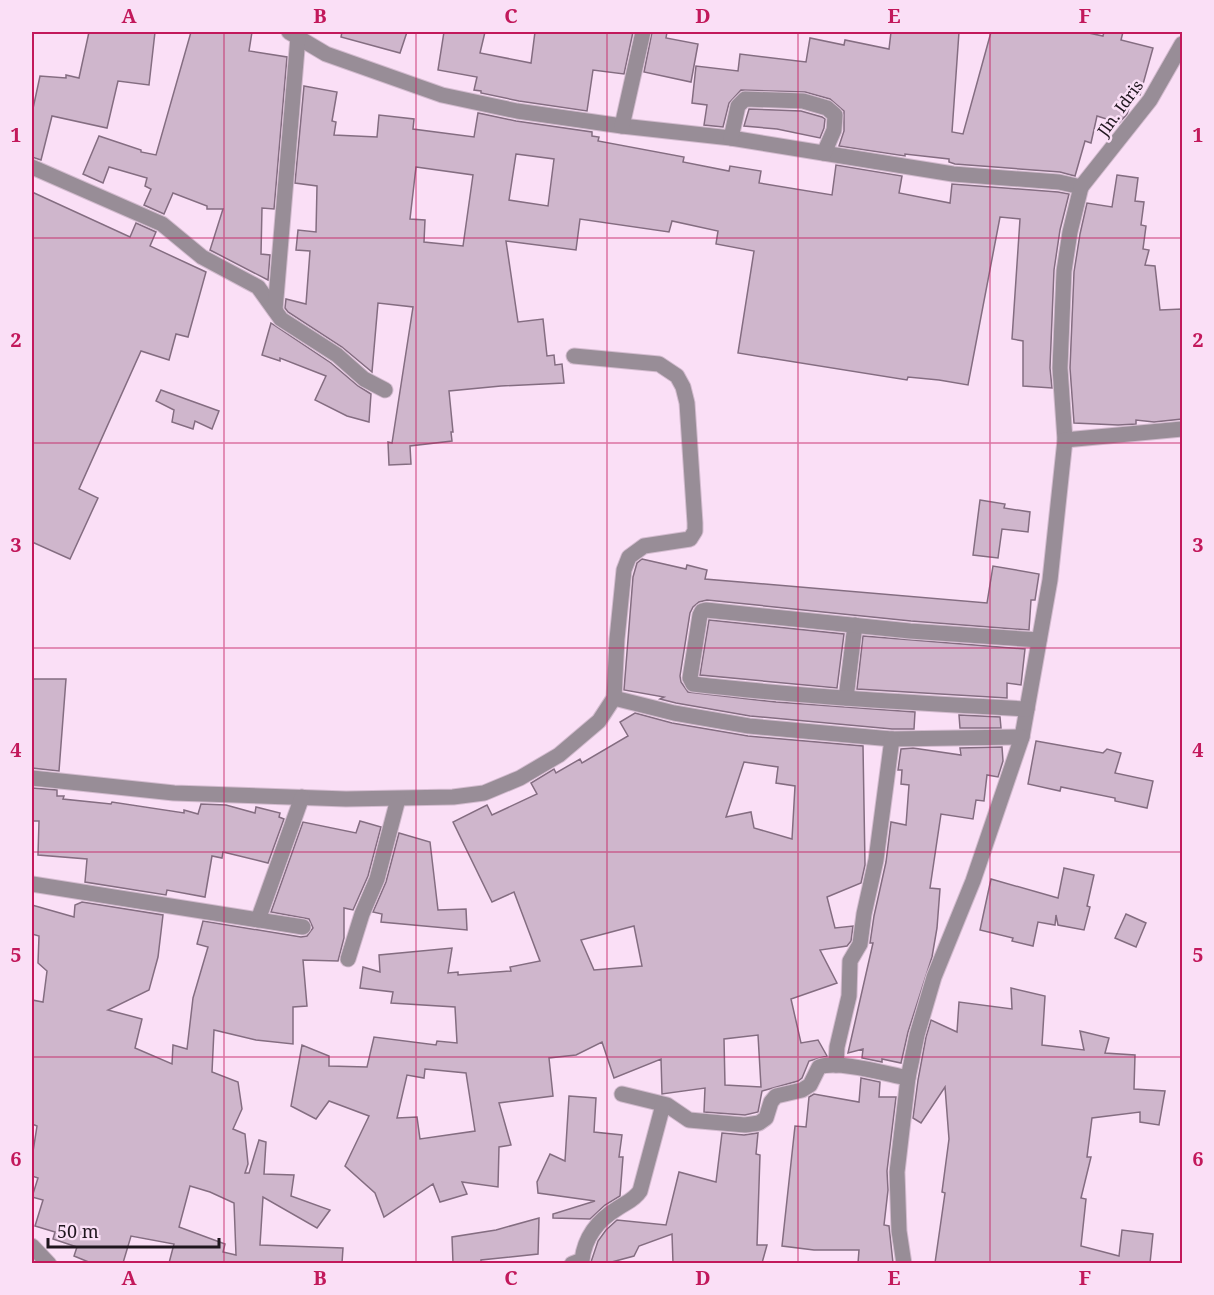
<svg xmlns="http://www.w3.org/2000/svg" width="1214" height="1295" font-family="'Noto Serif',serif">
<rect width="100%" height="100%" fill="#fadff6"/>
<g fill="#cfb6cc" stroke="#846d81" stroke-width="1.5" fill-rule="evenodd">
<polygon points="89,32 155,32 149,85 118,81 107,128 52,116 41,160 32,157 32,113 40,76 66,78 66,75 79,78"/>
<polygon points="191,32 252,32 249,51 287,57 274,209 262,208 261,254 270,255 268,280 210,250 223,209 207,209 207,206 173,193 164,214 144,205 151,189 145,186 147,178 109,167 103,183 83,174 99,136 141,150 141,152 156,155"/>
<polygon points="342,32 407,32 400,53 341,37"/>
<polygon points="444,32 485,32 480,53 531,63 535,32 633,32 624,74 593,70 587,111 519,101 481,93 481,91 474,90 477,77 438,70"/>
<polygon points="652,32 667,32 666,38 698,44 691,82 644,72"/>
<polygon points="891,32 959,32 952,132 963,134 991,32 1084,32 1103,36 1104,32 1123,32 1121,40 1153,48 1140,95 1134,94 1127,114 1119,123 1097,116 1091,143 1085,141 1075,176 1060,172 955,164 949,162 949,159 905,154 905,156 839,146 844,131 844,111 830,99 805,92 741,90 729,103 723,127 704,125 707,105 692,103 696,66 738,71 740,54 806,62 810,38 844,45 845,40 889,49"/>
<path d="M304 86 337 92 332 121 336 122 334 135 377 137 379 115 414 119 413 129 474 137 478 113 516 121 592 132V136L599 137 598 141 684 157 683 162 729 171 730 166 761 171 759 183 832 195 836 165 902 176 899 193 950 203 952 184 1058 192 1069 194 1060 230 1054 270 1050 368 1052 388 1023 386V341L1012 339 1020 219 1000 217 968 385 939 380 908 377 907 380 738 353 754 251 716 244 718 231 672 221 669 232 580 219 576 250 506 241 518 322 543 319 547 356 554 355 555 365 562 364 564 383 501 386 449 391 453 432H451L452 441 410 446 411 464 389 465 388 442 392 443 413 307 378 303 372 372 342 347 288 312 285 308 286 299 306 304 310 251 296 250 298 230 316 232 317 186 295 183ZM516 154 554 159 548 206 509 200ZM416 167 473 175 463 246 424 242 425 220 410 219Z"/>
<polygon points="749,109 801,111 822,117 825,119 824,128 820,138 777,129 744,126"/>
<polygon points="1117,175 1138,178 1135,201 1144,202 1141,225 1146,226 1143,249 1149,250 1145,265 1155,266 1160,310 1182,309 1182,419 1154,422 1136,420 1136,424 1118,425 1074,423 1070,368 1074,272 1080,234 1087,203 1112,207"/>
<polygon points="32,192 130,237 136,223 156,232 150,246 206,272 188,337 176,334 169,360 141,351 79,489 98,498 70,559 32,542"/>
<polygon points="271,323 331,363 358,386 371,394 369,422 347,416 315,400 326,376 280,358 280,361 262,355"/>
<polygon points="161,390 219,411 212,429 195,421 193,429 172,422 174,410 156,401"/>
<polygon points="980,500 1005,504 1004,508 1030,512 1028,532 1002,529 998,558 973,555"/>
<polygon points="642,559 686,569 687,565 707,570 705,579 987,603 993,566 1039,574 1035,600 1031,600 1029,630 911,621 707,600 699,602 693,607 690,613 680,676 681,682 688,692 776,702 915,712 914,729 892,729 750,716 676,703 660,699 664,697 624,690 633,577 637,563"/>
<polygon points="709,620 844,634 837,688 700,675"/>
<polygon points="863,636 1025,649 1021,685 1007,683 1007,698 857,689"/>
<polygon points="32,679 66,679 59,771 32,768"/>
<path d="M635 713 672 723 748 736 863 746 865 865 861 883 827 897 835 928 853 926 851 941 847 946 820 950 837 983 791 999 801 1043 818 1040 827 1056 809 1061 802 1078 798 1081 762 1091 758 1112 745 1115 704 1112 705 1088 662 1094 661 1059 614 1078 602 1042 576 1055 549 1058 553 1096 499 1103 511 1145 499 1147 498 1187 462 1182 467 1194 440 1202 433 1184 384 1217 375 1193 345 1166 369 1116 329 1101 316 1119 291 1106 302 1045 329 1056V1066L367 1067 374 1037 436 1045 437 1041 457 1043 455 1007 391 1003 393 992 360 988 363 967 380 972 379 955 452 948 448 973 458 972V975L511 971 510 967 540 961 514 892 492 902 453 822 487 805 492 815 537 794 531 783 554 769 556 773 580 759 582 763 628 736 620 722ZM744 762 778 767 776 783 795 786 792 839 754 828 751 812 726 817ZM634 926 642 966 594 970 581 940ZM758 1035 761 1087 725 1085 724 1039ZM425 1069 466 1073 475 1131 420 1139 417 1117 397 1118 407 1075 424 1078Z"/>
<polygon points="959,715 1000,717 1001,728 960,728"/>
<polygon points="1036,741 1103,753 1107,749 1121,753 1115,773 1153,781 1147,808 1115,801 1115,798 1061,787 1060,791 1028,784"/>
<polygon points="1002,747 1003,761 998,777 987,775 984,801 976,800 973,819 941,814 930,888 940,889 937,928 932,957 908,1032 901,1063 882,1059 882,1062 862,1058 863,1049 848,1053 873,943 870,943 874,916 886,862 891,822 906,825 909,785 901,784 902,770 898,770 901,749 913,748 961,755 960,748"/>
<polygon points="32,788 57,790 57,796 64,796 63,799 111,804 112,802 184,813 184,810 198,814 201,804 226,805 255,813 256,807 280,813 279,817 284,819 268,863 223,852 222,858 212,856 205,897 167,890 166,895 85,882 87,859 38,855 39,821 32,821"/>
<path d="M360 821 381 827 368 876 353 910 344 908V938L338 961 303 960 307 1006 293 1007V1044L256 1040 214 1030 212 1072 238 1082 242 1109 233 1129 245 1134 248 1164 245 1173H249L259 1140 266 1142 264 1174 294 1175 291 1196 330 1210 317 1228 263 1197 260 1245 343 1248 342 1263H169L174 1244 131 1236 123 1263H91L74 1256 77 1247 53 1239 55 1232 35 1226 43 1200 32 1197 38 1178 32 1176V1158L37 1126 32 1124V1000L43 1002 47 971 38 963 39 936 32 934V905L74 917 75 905 82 902 163 915 158 957 149 990 108 1010 142 1019 135 1048 172 1064 173 1045 187 1049 193 998 208 947 197 944 203 921 301 937 307 936 313 928 309 919 271 912 303 822 356 833ZM190 1186 210 1192 234 1203 236 1255 223 1252 225 1244 179 1227Z"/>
<polygon points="399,833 430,842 438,910 466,909 467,930 381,922 382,914 373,912 386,882"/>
<polygon points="1064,868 1094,875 1087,906 1090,907 1084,930 1058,925 1056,915 1055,925 1038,922 1033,946 1012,941 1013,938 980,930 991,879 1058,898"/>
<polygon points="1126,914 1146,923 1136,947 1115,938"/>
<polygon points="1011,988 1045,996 1042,1045 1084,1050 1080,1031 1109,1038 1105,1053 1135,1055 1134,1089 1165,1091 1159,1125 1140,1122 1140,1112 1092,1118 1087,1157 1091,1157 1081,1198 1086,1199 1081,1246 1119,1256 1122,1230 1153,1234 1150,1263 935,1263 945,1193 942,1192 949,1139 945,1087 921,1123 913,1118 918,1080 926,1037 931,1020 957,1032 959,1002 1012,1009"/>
<polygon points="861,1078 880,1082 879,1097 896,1097 887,1171 888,1190 884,1225 889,1226 893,1263 858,1263 859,1250 814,1250 782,1246 795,1126 806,1127 809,1097 814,1094 859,1102"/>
<polygon points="569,1096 596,1098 594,1132 622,1135 619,1157 623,1157 620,1196 605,1205 590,1219 553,1218 553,1214 595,1201 538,1193 537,1182 550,1154 565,1161"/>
<polygon points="722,1133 744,1135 758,1133 756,1154 760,1155 757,1245 767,1245 762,1263 673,1263 672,1234 639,1246 634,1256 608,1263 591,1262 598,1241 606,1230 617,1220 666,1225 679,1172 716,1182"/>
<polygon points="539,1218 538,1254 481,1260 481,1263 453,1263 452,1237 496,1230"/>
</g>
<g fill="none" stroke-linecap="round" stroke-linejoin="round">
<defs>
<g id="minor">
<polyline points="289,32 326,54 442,95 517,111 622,126 731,138 953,174 1059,182 1081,187 1070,232 1064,271 1060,368 1065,440 1050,580 1022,737 973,881 934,977 917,1035 908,1078 897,1172 899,1231 904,1264"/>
<polyline points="622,126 643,32"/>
<polyline points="731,138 738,106 745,99 803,101 827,108 835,115 834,130 824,153"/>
<polyline points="32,167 162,224 202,257 258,287 281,319 337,355 364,379 385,390"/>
<polyline points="1081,187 1150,100 1182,44"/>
<polyline points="275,310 298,37"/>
<polyline points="1065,440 1182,429"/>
<polyline points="614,698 674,713 749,726 892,739 1022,737"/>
<polyline points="846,698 855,625"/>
<path d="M1027 709C916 703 804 697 693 684L690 678 700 615 702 611 706 610 910 631 1039 640"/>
<polyline points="32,778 174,793 346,799 453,797 484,793 520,778 559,755 599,721 614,698 617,639 624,570 629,557 644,546 690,539 695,531 695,523 687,403 683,387 677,376 659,364 574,356"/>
<polyline points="32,884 303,927"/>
<polyline points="258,920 302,797"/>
<polyline points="348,959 362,914 377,879 398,799"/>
<polyline points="836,1065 837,1047 849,996 850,961 860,944 864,914 876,860 892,739"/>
<path d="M622 1094 667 1105 689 1120 745 1125 759 1123 766 1118 771 1102 776 1096 802 1090 810 1085 819 1067C839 1060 886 1074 908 1078"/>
<polyline points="32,1246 49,1264"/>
<path d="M572 1264 582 1260C585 1236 598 1220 618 1208 627 1202 634 1200 640 1191L663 1105"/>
</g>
</defs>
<use href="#minor" stroke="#d3bbcf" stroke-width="17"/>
<use href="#minor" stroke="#988d97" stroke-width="15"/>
</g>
<path fill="none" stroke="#c2185b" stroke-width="1.5" stroke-opacity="0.55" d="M224 32V1264M416 32V1264M607 32V1264M798 32V1264M990 32V1264M32 238H1182M32 443H1182M32 648H1182M32 852H1182M32 1057H1182"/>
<g text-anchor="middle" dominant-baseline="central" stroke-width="5" stroke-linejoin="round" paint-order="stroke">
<g font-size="16" fill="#1f161e" stroke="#fadff6">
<text transform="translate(1120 108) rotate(-54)">Jln. Idris</text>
</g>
</g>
<rect width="1214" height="1295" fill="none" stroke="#fadff6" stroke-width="66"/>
<path d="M48 1238v9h171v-9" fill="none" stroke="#1f161e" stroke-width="3"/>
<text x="57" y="1238" font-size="18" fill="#1f161e" stroke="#fadff6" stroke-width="4.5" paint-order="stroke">50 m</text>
<rect x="33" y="33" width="1148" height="1229" fill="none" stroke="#c2185b" stroke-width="2"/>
<g font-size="20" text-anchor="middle" font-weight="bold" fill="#c2185b">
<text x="129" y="23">A</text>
<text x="320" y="23">B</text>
<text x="511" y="23">C</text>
<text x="703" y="23">D</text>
<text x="894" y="23">E</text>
<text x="1085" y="23">F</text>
<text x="16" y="142">1</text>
<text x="1198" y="142">1</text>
<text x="16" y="347">2</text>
<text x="1198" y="347">2</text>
<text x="16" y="552">3</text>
<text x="1198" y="552">3</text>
<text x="16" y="757">4</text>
<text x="1198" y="757">4</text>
<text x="16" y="962">5</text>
<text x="1198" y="962">5</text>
<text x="16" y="1166">6</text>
<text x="1198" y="1166">6</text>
<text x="129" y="1285">A</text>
<text x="320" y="1285">B</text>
<text x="511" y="1285">C</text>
<text x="703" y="1285">D</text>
<text x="894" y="1285">E</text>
<text x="1085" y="1285">F</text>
</g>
</svg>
